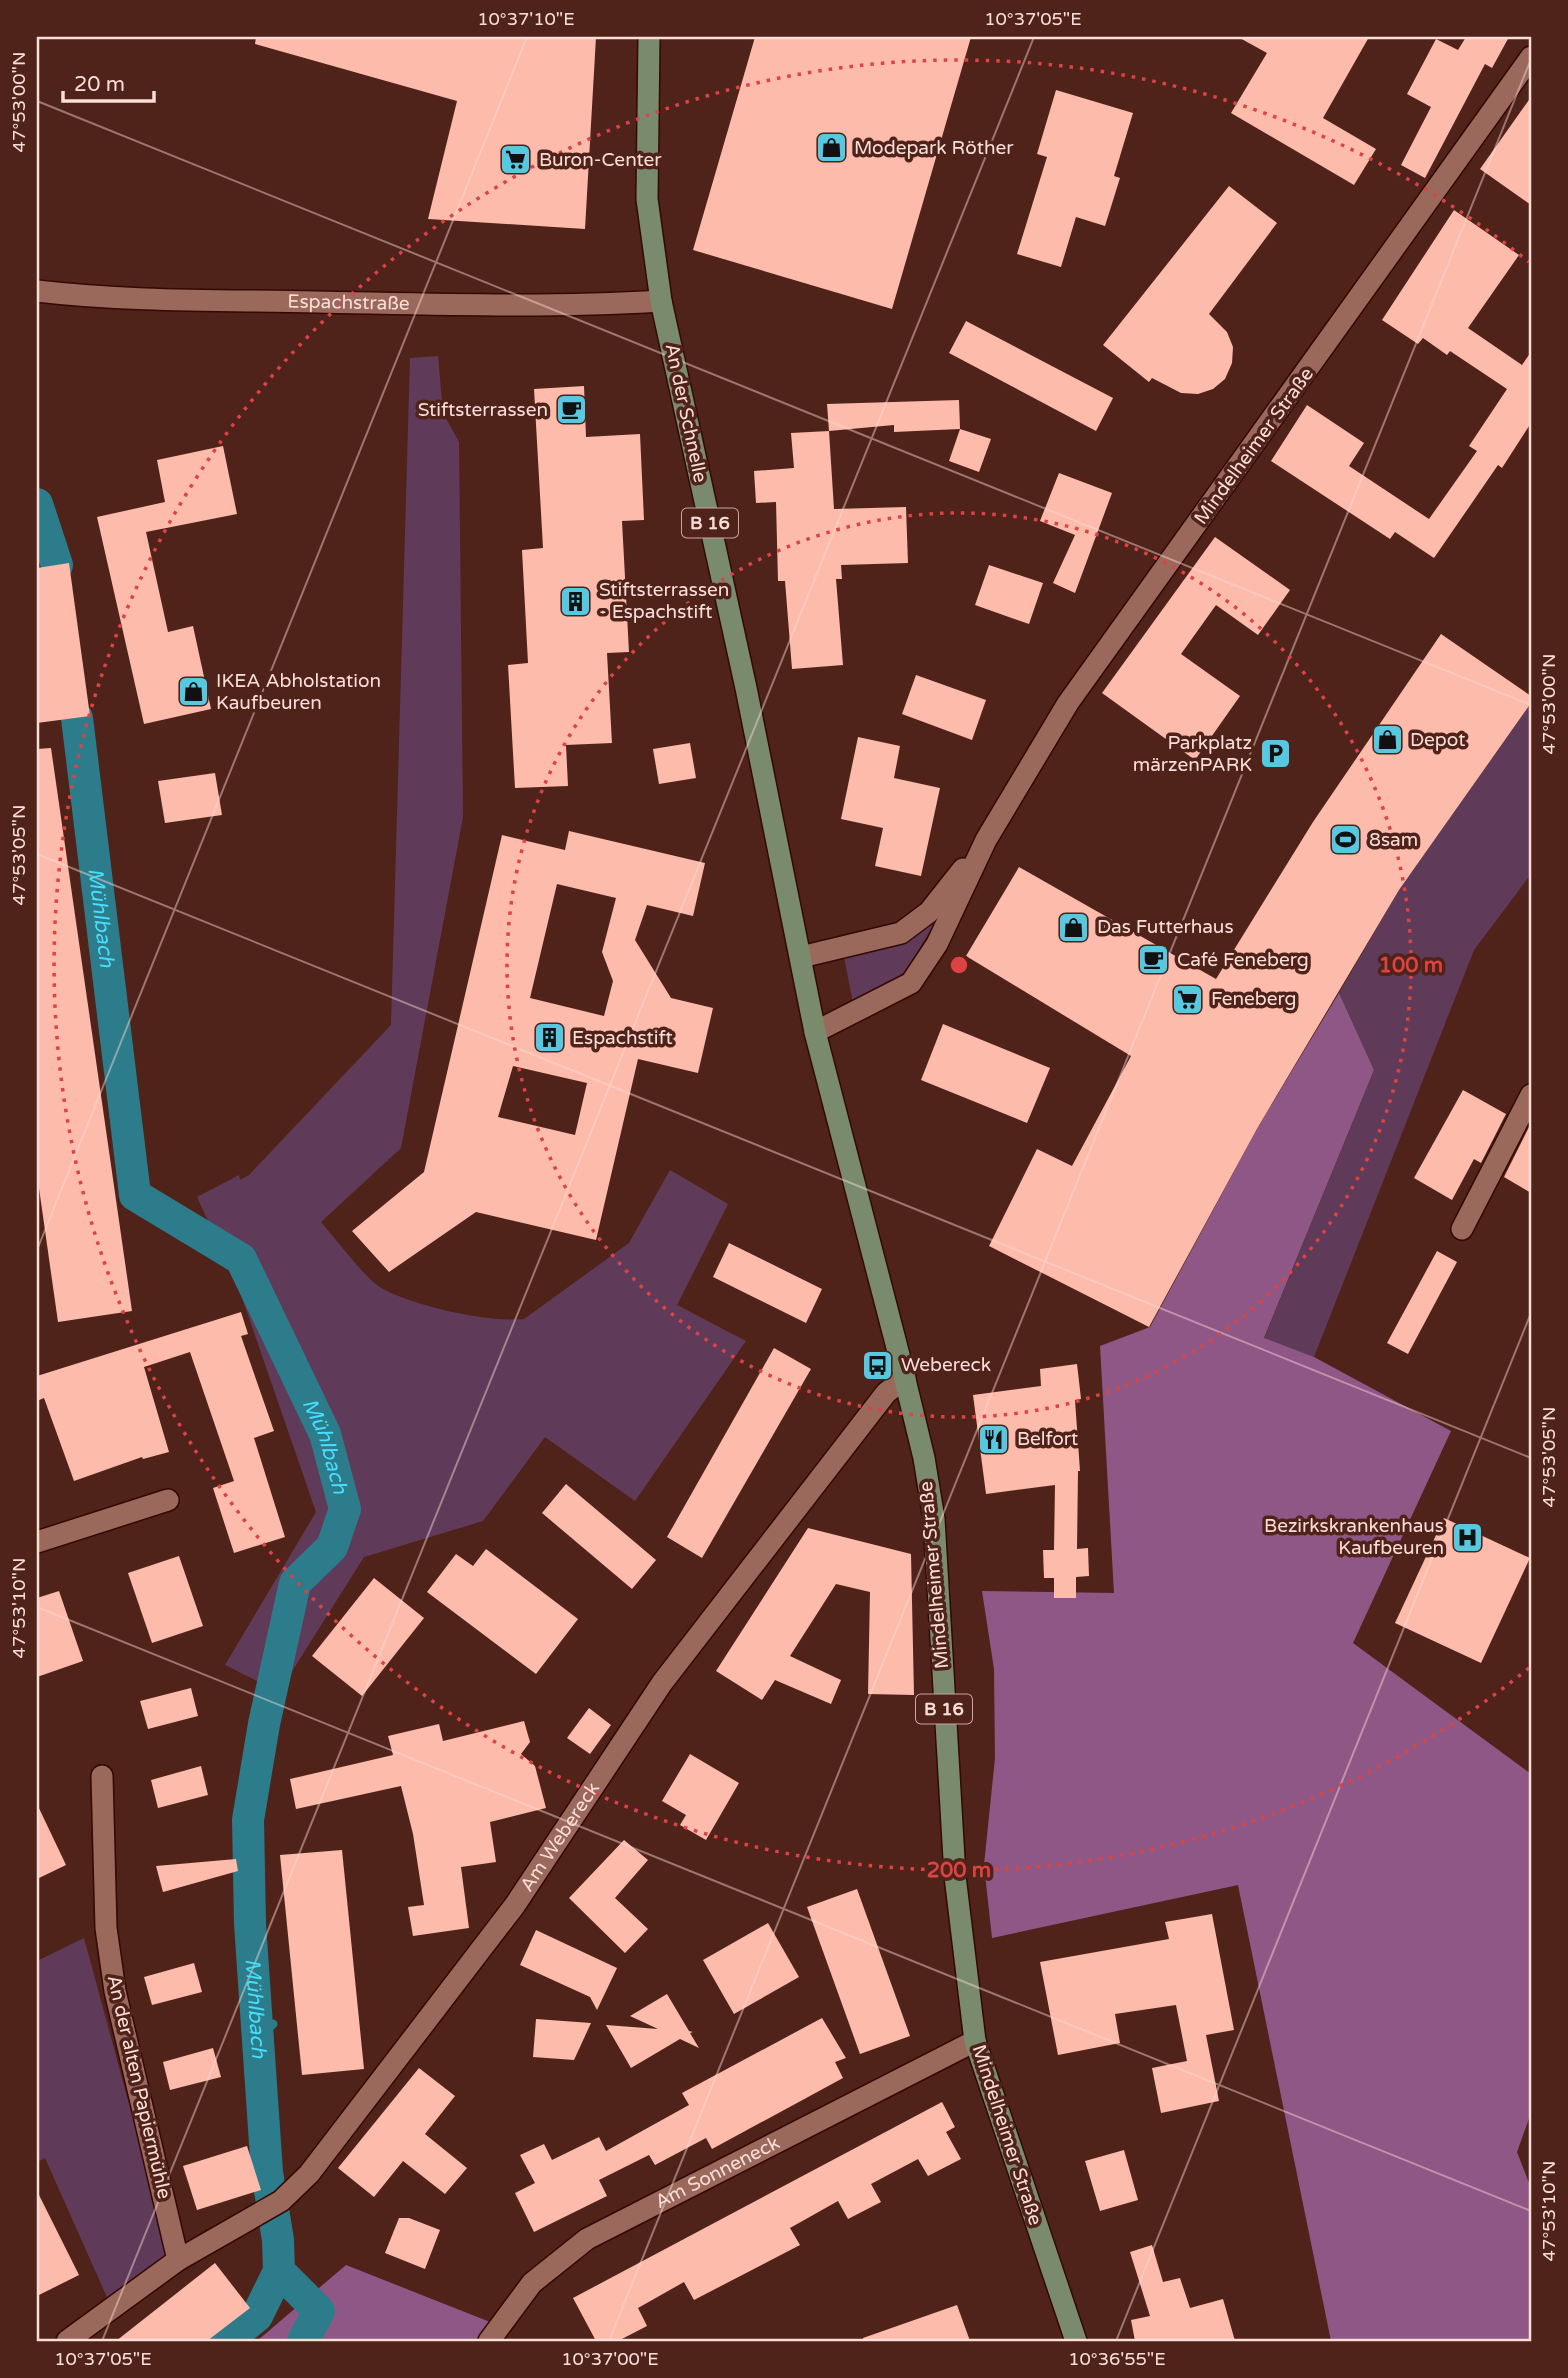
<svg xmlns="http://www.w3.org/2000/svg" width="1568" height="2378" font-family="'Varela Round',sans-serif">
<rect width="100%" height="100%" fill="#4f231a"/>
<g fill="#603b59">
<path d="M438 356 443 413 459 442 463 817 401 1148 321 1222C334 1237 368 1282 383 1289 414 1306 489 1323 524 1319L629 1243 670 1170 728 1204 677 1305 746 1341 635 1501 545 1437 483 1521 364 1557 279 1692 225 1665 316 1512 239 1289 197 1197 239 1175 240 1180 249 1175 391 1025 410 358Z"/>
<polygon points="1531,703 1531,874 1474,950 1314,1357 1264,1339 1374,1070 1339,993 1399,890"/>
<polygon points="934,924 903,976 853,1003 844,957 902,941"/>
<polygon points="84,1938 171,2259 110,2304 45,2158 37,2162 37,1961"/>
</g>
<g fill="#8f5786">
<polygon points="1339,993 1374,1070 1264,1338 1314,1357 1451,1431 1353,1643 1531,1774 1531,2113 1517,2152 1531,2188 1531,2341 1331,2341 1238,1885 992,1938 984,1865 995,1758 994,1669 982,1591 1114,1593 1100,1346 1150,1327 1258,1127"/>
<polygon points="346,2265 490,2322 477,2341 257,2341"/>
</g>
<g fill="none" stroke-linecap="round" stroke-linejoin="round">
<polyline stroke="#2c7c8b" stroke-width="9" points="259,2037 273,2024"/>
<g stroke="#2c7c8b" stroke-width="32">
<polyline points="37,504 57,565"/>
<path id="s1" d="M77 718 135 1195 241 1259 325 1434 345 1509 332 1547 295 1583 264 1724 248 1820 250 1924 267 2172 278 2240 279 2271 257 2316 226 2341"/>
<polyline points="279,2271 319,2311 303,2341"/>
</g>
</g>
<g fill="#fdbbac" fill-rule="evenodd">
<polygon points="256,37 596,37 585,229 428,219 457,101 255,44"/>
<polygon points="755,37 971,37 892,309 693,250"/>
<polygon points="1238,37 1369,37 1323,118 1376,149 1354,185 1231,113 1267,53"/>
<polygon points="1466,37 1509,37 1492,68 1485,64 1425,178 1401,165 1431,107 1407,94 1436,39 1458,50"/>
<polygon points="1056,90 1133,113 1114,176 1120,178 1105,226 1076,217 1061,267 1017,254 1047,157 1037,154"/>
<polygon points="1531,97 1531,205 1480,169"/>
<polygon points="1229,186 1277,223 1209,314 1227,332 1233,347 1232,363 1225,379 1213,389 1198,394 1181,393 1152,378 1149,382 1103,345"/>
<polygon points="1454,210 1519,255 1468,328 1522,365 1531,352 1531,423 1502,468 1498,465 1434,558 1395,532 1390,539 1271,461 1307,405 1364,443 1349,466 1429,519 1477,451 1469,446 1507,389 1450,351 1447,355 1423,338 1418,344 1382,320"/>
<polygon points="966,321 1113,398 1096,431 949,353"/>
<polygon points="584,386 586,437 640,434 644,520 622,521 629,652 607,653 612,743 566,745 568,786 515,788 508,665 528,663 522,550 543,548 534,389"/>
<polygon points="959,400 960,429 894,432 894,425 829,431 827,404"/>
<polygon points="960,429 991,439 979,472 949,461"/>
<polygon points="829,431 834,509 906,507 908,563 841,565 842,579 836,579 843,665 792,669 785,581 778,581 776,502 756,503 754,471 794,468 791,433"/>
<polygon points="223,446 237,514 146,532 168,632 193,626 211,709 144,724 97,517 165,502 157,460"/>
<polygon points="1059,473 1112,493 1075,593 1053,583 1075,535 1040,521"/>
<polygon points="1215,537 1290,590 1258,635 1216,605 1181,654 1240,696 1195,760 1102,693"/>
<polygon points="69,563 90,716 37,723 37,568"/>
<polygon points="989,565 1043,583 1029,624 975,605"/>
<polygon points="1441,634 1531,696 1531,703 1399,890 1258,1127 1149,1327 989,1246 1037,1149 1072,1166 1131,1056 966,956 1019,867 1216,979 1313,822"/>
<polygon points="916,675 986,700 972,740 902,714"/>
<polygon points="858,737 900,746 894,778 940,788 921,876 875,866 883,828 841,819"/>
<polygon points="690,743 696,778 659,784 653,749"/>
<polygon points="51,748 132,1311 58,1322 37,1174 37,749"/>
<polygon points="215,773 222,815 165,823 158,781"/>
<path d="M569 831 705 863 693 916 647 905 635 940 671 998 713 1008 698 1073 638 1059 596 1240 476 1212 389 1272 352 1231 424 1172 502 835 565 850ZM557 884 616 898 602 952 613 981 604 1016 530 998ZM513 1066 587 1083 575 1135 498 1117Z"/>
<polygon points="943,1024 1050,1068 1027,1123 921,1080"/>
<polygon points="1463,1090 1506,1114 1481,1163 1474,1159 1452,1200 1414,1178"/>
<polygon points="1529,1127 1531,1128 1531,1193 1504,1177"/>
<polygon points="729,1243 822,1289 806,1323 713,1277"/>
<polygon points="1437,1251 1457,1262 1408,1354 1387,1343"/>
<polygon points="241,1312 248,1334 241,1336 274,1431 254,1438 285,1537 234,1553 213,1488 234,1481 190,1352 144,1367 169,1452 143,1459 142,1457 74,1481 44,1398 37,1401 37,1376"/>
<polygon points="774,1348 811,1369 702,1558 667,1537"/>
<polygon points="1077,1364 1081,1399 1075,1400 1080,1471 1078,1471 1077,1549 1088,1548 1089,1576 1076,1577 1076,1598 1054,1598 1054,1578 1044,1578 1043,1550 1054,1550 1055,1485 986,1494 973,1395 1041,1386 1040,1369"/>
<polygon points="566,1484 656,1560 632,1589 542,1513"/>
<polygon points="1444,1518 1530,1558 1481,1663 1395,1623"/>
<polygon points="808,1528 911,1554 914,1695 868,1694 870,1592 836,1584 790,1656 841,1680 831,1704 775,1680 762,1700 716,1671"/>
<polygon points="486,1549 578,1619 536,1674 427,1592 456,1554 473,1566"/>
<polygon points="179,1556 203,1626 152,1643 128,1573"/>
<polygon points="374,1578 424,1618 362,1696 312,1656"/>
<polygon points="59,1591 83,1661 37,1677 37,1598"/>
<polygon points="191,1688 198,1716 148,1729 140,1701"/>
<polygon points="589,1708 611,1725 590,1754 567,1738"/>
<polygon points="524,1721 530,1742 521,1754 535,1766 546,1808 490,1822 496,1862 461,1867 469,1928 413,1936 408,1907 424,1905 413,1834 401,1786 296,1809 290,1779 393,1755 388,1736 439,1724 443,1741"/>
<polygon points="690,1754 739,1783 706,1840 680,1825 686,1815 662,1801"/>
<polygon points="201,1766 208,1795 158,1808 151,1780"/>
<polygon points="37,1804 66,1865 37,1879"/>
<polygon points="624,1840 648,1860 615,1898 648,1929 625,1953 569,1898"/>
<polygon points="342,1850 364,2069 302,2075 280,1855"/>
<polygon points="236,1859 238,1871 163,1892 156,1866"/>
<polygon points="857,1889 910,2036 860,2054 807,1907"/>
<polygon points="1212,1914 1234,2030 1206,2035 1219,2101 1161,2113 1152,2068 1187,2061 1176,2005 1115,2014 1120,2043 1058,2055 1040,1962 1169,1939 1165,1922"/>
<polygon points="768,1923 799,1977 734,2014 703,1960"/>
<polygon points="536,1930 617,1968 597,2010 590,1997 520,1965"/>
<polygon points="194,1963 202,1992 152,2005 144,1977"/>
<polygon points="667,1994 689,2031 693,2032 690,2033 699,2048 680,2039 631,2068 606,2025 658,2029 630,2016"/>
<polygon points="822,2018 846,2058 835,2062 843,2078 712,2149 706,2138 655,2165 649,2155 599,2180 607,2196 534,2232 515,2193 535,2183 520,2155 544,2144 552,2160 599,2137 606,2151 689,2105 682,2093"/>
<polygon points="536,2019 591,2023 574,2060 533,2057"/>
<polygon points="213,2048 221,2077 170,2090 163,2062"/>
<polygon points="419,2068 455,2096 425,2134 467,2168 445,2194 403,2161 374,2197 338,2168"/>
<polygon points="942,2102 955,2127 946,2132 961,2159 928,2176 918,2159 871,2184 881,2202 848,2219 838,2201 790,2228 800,2245 694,2300 684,2282 638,2308 647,2326 618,2341 596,2341 573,2298"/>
<polygon points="247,2146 261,2190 197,2210 183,2166"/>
<polygon points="1124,2150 1138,2200 1100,2211 1085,2161"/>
<polygon points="37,2191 79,2275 37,2296"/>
<polygon points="399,2218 409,2218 440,2230 425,2269 385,2253"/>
<polygon points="1152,2245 1163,2282 1180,2278 1190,2308 1223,2299 1235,2341 1135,2341 1131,2320 1150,2316 1130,2252"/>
<polygon points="215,2263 250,2308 207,2341 116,2341"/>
<polygon points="957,2305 970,2341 863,2341 863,2338"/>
</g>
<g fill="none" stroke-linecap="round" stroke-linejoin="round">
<defs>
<g id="street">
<path id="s2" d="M37 291C131 302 222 300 317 302 432 304 546 308 661 301"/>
<polyline points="801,957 901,933 929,912 963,869"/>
<polyline points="815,1032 911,983 937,944 986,840 1068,703 1531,57"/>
<polyline points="1462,1229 1531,1095"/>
<polyline points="37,1542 168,1500"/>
<path id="s3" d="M178 2260 281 2201 309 2174 515 1905 662 1683 886 1393 905 1378"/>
<polyline points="67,2341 178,2260 115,1991 106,1928 102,1776"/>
<path id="s4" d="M489 2341 532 2283 587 2239 975 2041"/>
</g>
<polyline id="primary" points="649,37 647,199 661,301 746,688 815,1032 900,1359 924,1458 934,1519 955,1876 975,2041 1076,2341"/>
</defs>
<use href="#street" stroke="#330903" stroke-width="24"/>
<use href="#primary" stroke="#330903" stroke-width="24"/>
<use href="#street" stroke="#9b685c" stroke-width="21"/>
<use href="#primary" stroke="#798b6c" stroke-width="21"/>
</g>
<path fill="none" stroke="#fcded7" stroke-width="2" stroke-opacity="0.45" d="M37 101 1531 705M37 854 1531 1458M37 1250 527 37M37 1607 1531 2211M102 2341 1034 37M609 2341 1531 59M1116 2341 1531 1313"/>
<g fill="none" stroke="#dc4342" stroke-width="3.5" stroke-dasharray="3.5 7">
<circle cx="959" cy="965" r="452"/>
<path d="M1529 1668A905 905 0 1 1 1529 262"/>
</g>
<defs>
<symbol id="shop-square" viewBox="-11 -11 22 22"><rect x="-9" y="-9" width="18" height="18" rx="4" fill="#56c9e0" stroke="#4f231a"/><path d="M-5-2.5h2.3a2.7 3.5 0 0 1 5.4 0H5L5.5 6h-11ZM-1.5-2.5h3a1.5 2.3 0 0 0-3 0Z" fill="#111"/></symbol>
<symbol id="supermarket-square" viewBox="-11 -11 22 22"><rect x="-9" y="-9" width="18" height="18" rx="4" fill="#56c9e0" stroke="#4f231a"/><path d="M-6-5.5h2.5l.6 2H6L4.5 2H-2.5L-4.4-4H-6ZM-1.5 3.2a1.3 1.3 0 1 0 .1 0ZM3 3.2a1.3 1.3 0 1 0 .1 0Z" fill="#111"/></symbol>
<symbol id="cafe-square" viewBox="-11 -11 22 22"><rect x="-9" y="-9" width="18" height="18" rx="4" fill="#56c9e0" stroke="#4f231a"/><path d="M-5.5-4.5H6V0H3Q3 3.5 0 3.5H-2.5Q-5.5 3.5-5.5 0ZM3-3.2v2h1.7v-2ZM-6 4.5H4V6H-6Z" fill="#111"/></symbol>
<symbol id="building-square" viewBox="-11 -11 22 22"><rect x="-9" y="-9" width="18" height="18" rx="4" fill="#56c9e0" stroke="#4f231a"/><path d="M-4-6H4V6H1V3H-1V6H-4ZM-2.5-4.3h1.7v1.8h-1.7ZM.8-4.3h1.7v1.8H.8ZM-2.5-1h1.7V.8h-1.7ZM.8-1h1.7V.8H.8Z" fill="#111"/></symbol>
<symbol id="parking-square" viewBox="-11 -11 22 22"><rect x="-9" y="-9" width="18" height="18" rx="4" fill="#56c9e0" stroke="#4f231a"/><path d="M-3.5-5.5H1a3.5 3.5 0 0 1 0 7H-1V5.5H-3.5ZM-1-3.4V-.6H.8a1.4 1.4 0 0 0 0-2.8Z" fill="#111"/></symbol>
<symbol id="stadium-square" viewBox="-11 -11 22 22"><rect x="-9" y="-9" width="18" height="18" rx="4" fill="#56c9e0" stroke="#4f231a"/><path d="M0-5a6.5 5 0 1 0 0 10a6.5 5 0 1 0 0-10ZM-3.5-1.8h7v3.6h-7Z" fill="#111"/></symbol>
<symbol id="bus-square" viewBox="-11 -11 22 22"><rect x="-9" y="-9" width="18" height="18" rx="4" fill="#56c9e0" stroke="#4f231a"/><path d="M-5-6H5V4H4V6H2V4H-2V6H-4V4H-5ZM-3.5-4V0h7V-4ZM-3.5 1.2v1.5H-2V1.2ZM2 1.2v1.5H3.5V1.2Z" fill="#111"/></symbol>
<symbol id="restaurant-square" viewBox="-11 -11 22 22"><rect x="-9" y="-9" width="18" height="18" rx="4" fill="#56c9e0" stroke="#4f231a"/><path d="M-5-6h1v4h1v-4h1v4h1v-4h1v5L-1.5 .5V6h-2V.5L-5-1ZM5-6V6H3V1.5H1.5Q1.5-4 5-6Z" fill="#111"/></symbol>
<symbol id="hospital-square" viewBox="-11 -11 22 22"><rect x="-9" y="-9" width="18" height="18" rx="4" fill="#56c9e0" stroke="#4f231a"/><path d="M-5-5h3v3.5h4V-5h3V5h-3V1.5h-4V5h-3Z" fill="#111"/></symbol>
</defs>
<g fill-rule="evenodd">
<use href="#shop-square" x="814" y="130" width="35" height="35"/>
<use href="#supermarket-square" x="498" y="142" width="35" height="35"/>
<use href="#cafe-square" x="554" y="392" width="35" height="35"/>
<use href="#building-square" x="558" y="584" width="35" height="35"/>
<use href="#shop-square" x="176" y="674" width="35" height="35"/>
<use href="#shop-square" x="1370" y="722" width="35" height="35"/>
<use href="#parking-square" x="1258" y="736" width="35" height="35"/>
<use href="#stadium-square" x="1328" y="822" width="35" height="35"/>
<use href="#shop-square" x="1056" y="910" width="35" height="35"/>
<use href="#cafe-square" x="1136" y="942" width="35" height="35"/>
<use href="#supermarket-square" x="1170" y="982" width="35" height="35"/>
<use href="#building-square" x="532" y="1020" width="35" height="35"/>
<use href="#bus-square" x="860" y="1348" width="35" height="35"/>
<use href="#restaurant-square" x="976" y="1422" width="35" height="35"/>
<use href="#hospital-square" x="1450" y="1520" width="35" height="35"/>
</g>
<g text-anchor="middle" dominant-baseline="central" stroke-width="7" stroke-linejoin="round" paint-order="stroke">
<g fill="#4f231a" stroke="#c8a69e" stroke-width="2">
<rect x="682" y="508.5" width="56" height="29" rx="5"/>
<rect x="916" y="1694.5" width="56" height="29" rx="5"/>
</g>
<g font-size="18" font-weight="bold" fill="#fcded7">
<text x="710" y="523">B 16</text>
<text x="944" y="1709">B 16</text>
</g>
<g font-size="19" fill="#fcded7" stroke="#4f231a" text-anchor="start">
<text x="854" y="148">Modepark Röther</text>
<text x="539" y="160">Buron-Center</text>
<text x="548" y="410" text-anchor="end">Stiftsterrassen</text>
<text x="599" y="590">Stiftsterrassen<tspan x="599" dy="22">- Espachstift</tspan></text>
<text x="216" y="681">IKEA Abholstation<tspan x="216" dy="22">Kaufbeuren</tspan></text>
<text x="1410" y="740">Depot</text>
<text x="1252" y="743" text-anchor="end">Parkplatz<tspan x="1252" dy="22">märzenPARK</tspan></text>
<text x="1369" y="840">8sam</text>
<text x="1097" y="927">Das Futterhaus</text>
<text x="1177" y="960">Café Feneberg</text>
<text x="1211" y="999">Feneberg</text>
<text x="572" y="1038">Espachstift</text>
<text x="901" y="1365">Webereck</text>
<text x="1017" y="1439">Belfort</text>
<text x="1444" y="1526" text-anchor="end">Bezirkskrankenhaus<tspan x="1444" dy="22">Kaufbeuren</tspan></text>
</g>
<g font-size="19" fill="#fcded7" stroke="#4f231a">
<text stroke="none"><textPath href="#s2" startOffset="312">Espachstraße</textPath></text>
<text transform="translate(686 413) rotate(78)">An der Schnelle</text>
<text transform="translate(1254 446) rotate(-54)">Mindelheimer Straße</text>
<text transform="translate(934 1575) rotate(-95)">Mindelheimer Straße</text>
<text stroke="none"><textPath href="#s3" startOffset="578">Am Webereck</textPath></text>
<text transform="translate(139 2087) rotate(77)">An der alten Papiermühle</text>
<text transform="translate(1007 2135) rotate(72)">Mindelheimer Straße</text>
<text stroke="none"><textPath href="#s4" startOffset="289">Am Sonneneck</textPath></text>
</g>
<g font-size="21" font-style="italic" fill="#46defa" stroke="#4f231a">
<text stroke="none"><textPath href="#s1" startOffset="201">Mühlbach</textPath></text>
<text stroke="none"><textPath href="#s1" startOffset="810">Mühlbach</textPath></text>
<text stroke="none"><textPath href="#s1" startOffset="1398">Mühlbach</textPath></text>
</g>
</g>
<circle cx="959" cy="965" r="10" fill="#dc4342" stroke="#4f231a" stroke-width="3.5"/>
<g font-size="21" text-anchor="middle" font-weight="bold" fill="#dc4342" stroke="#4f231a" stroke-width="7" stroke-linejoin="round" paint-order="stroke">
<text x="1411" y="972">100 m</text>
<text x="959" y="1877">200 m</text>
</g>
<rect width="1568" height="2378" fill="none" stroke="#4f231a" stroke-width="77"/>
<path d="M63 91v10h91v-10" fill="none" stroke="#fcded7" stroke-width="3.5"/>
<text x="74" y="91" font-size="21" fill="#fcded7" stroke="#4f231a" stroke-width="5" paint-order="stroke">20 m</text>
<rect x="38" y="38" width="1492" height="2302" fill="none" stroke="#fcded7" stroke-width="2.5"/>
<g font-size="18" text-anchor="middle" fill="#fcded7">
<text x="526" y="25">10°37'10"E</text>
<text x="1033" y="25">10°37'05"E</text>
<text transform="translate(19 102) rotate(-90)" y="6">47°53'00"N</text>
<text transform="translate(1549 704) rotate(-90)" y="6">47°53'00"N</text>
<text transform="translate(19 855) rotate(-90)" y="6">47°53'05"N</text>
<text transform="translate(1549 1457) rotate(-90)" y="6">47°53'05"N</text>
<text transform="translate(19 1608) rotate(-90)" y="6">47°53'10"N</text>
<text transform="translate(1549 2211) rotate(-90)" y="6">47°53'10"N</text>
<text x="103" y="2365">10°37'05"E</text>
<text x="610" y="2365">10°37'00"E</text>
<text x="1117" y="2365">10°36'55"E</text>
</g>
</svg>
